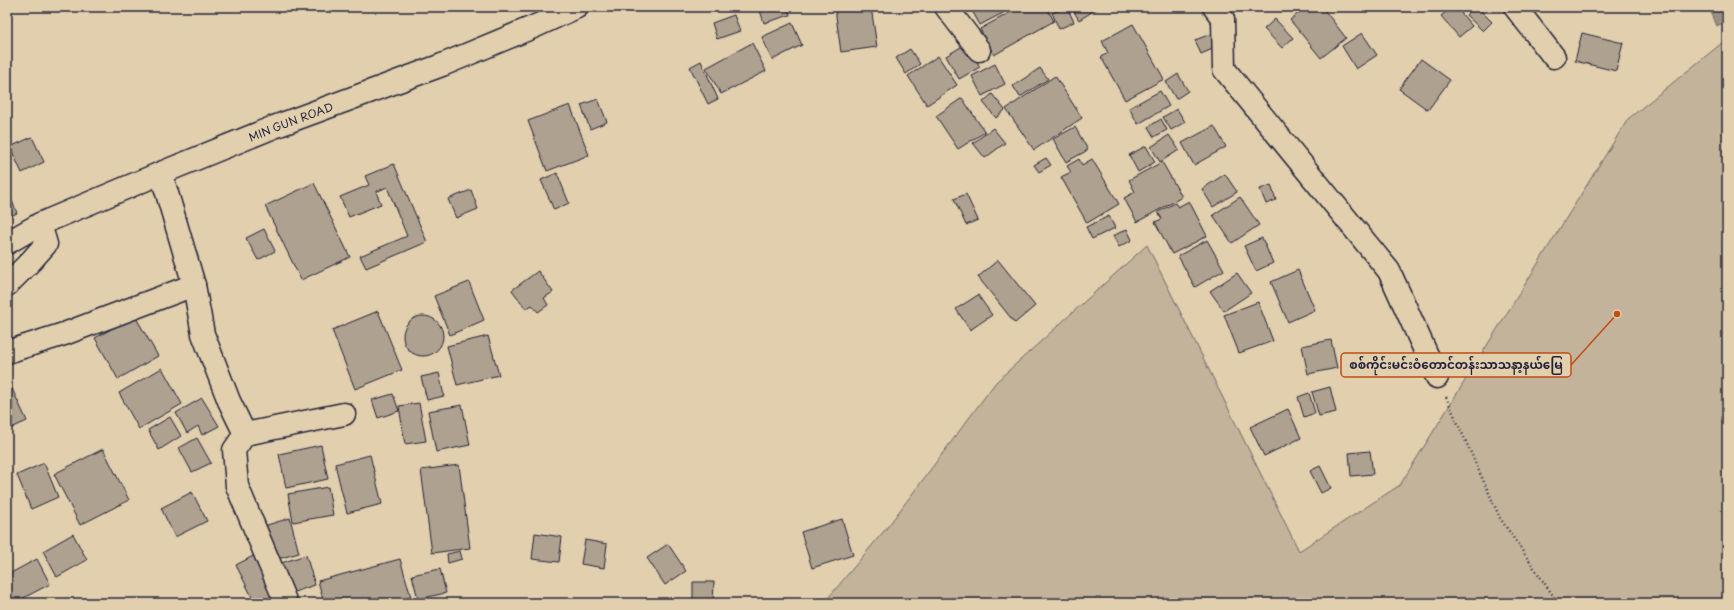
<svg xmlns="http://www.w3.org/2000/svg" width="1734" height="610" font-family="'Playpen Sans','Noto Sans Myanmar',sans-serif">
<rect width="100%" height="100%" fill="#e1cfad"/>
<filter id="ink" filterUnits="userSpaceOnUse"><feTurbulence type="fractalNoise" baseFrequency=".025" numOctaves="2"/><feDisplacementMap in="SourceGraphic" scale="8" xChannelSelector="R" yChannelSelector="G"/><feConvolveMatrix kernelMatrix="1 2 1 2 8 2 1 2 1" color-interpolation-filters="sRGB"/></filter>
<g filter="url(#ink)">
<polygon fill="#c2b39a" stroke="#726a6a" points="1727,39 1727,603 824,603 889,525 996,382 1147,245 1299,551 1400,485 1628,119"/>
<polygon fill="#9b8f83" stroke="#6b6366" points="1709,7 1727,7 1727,20 1717,26"/>
<g fill="#afa18f" stroke="#22223b">
<polygon points="759,7 788,7 790,15 764,23"/>
<polygon points="852,7 871,7 877,47 841,52 835,9"/>
<polygon points="970,7 1014,7 980,25"/>
<polygon points="1020,7 1046,7 1054,21 994,55 980,29"/>
<polygon points="1067,7 1074,22 1059,29 1052,13"/>
<polygon points="1071,7 1100,7 1079,20"/>
<polygon points="1306,7 1322,7 1346,38 1321,58 1290,20"/>
<polygon points="1452,7 1456,7 1472,26 1459,37 1441,16"/>
<polygon points="1474,7 1477,7 1492,22 1483,31 1466,15"/>
<polygon points="734,15 740,31 717,39 712,23"/>
<polygon points="1275,19 1293,38 1282,48 1264,29"/>
<polygon points="792,23 802,45 772,60 762,37"/>
<polygon points="1133,24 1164,79 1125,100 1101,57 1108,53 1102,41"/>
<polygon points="1362,33 1377,55 1356,69 1342,46"/>
<polygon points="1582,33 1623,43 1616,71 1575,61"/>
<polygon points="1211,34 1217,47 1201,54 1195,40"/>
<polygon points="752,43 766,71 721,94 706,68"/>
<polygon points="966,44 980,67 959,79 946,56"/>
<polygon points="910,49 920,64 906,74 896,58"/>
<polygon points="938,56 957,85 927,105 908,76"/>
<polygon points="1421,59 1450,80 1428,110 1399,89"/>
<polygon points="701,61 718,99 708,104 690,67"/>
<polygon points="995,64 1005,84 982,96 972,76"/>
<polygon points="1040,68 1048,79 1020,97 1013,86"/>
<polygon points="1178,74 1188,91 1176,99 1166,82"/>
<polygon points="1055,76 1082,118 1034,150 1006,109"/>
<polygon points="1160,91 1169,106 1138,124 1129,108"/>
<polygon points="992,94 1005,110 996,118 983,102"/>
<polygon points="962,98 985,132 958,149 936,116"/>
<polygon points="598,99 607,122 590,129 581,105"/>
<polygon points="570,105 589,155 547,171 528,121"/>
<polygon points="1177,109 1185,122 1171,130 1163,117"/>
<polygon points="1161,119 1167,130 1154,137 1148,127"/>
<polygon points="1214,126 1226,147 1194,165 1182,143"/>
<polygon points="1075,127 1088,150 1066,162 1053,139"/>
<polygon points="993,128 1005,143 985,158 973,143"/>
<polygon points="1169,135 1179,150 1160,162 1151,147"/>
<polygon points="32,137 44,162 22,173 10,147"/>
<polygon points="1146,146 1155,162 1138,172 1129,155"/>
<polygon points="1046,158 1051,165 1039,172 1034,165"/>
<polygon points="1079,159 1082,165 1092,159 1119,204 1087,223 1061,177 1071,172 1067,166"/>
<polygon points="1162,162 1182,197 1137,222 1124,198 1135,192 1129,180"/>
<polygon points="394,164 427,242 366,268 360,256 407,236 387,187 376,192 381,204 349,217 340,197 369,185 365,176"/>
<polygon points="557,173 569,203 554,210 541,180"/>
<polygon points="1225,174 1237,192 1213,207 1202,189"/>
<polygon points="314,183 350,257 301,280 265,206"/>
<polygon points="1271,185 1276,200 1266,204 1260,189"/>
<polygon points="7,189 17,213 7,218"/>
<polygon points="471,190 478,209 456,218 448,199"/>
<polygon points="966,194 978,220 966,225 954,199"/>
<polygon points="1240,197 1259,225 1232,243 1213,215"/>
<polygon points="1189,201 1207,236 1172,254 1155,222 1162,219 1158,212 1175,203 1178,207"/>
<polygon points="1109,216 1115,228 1092,239 1086,227"/>
<polygon points="264,229 275,251 258,260 246,238"/>
<polygon points="1127,229 1132,240 1119,247 1113,236"/>
<polygon points="1262,238 1273,263 1256,271 1244,246"/>
<polygon points="1207,240 1224,270 1195,287 1178,256"/>
<polygon points="998,260 1035,306 1015,323 978,277"/>
<polygon points="1298,270 1315,310 1288,322 1271,282"/>
<polygon points="538,271 553,292 544,298 548,305 538,312 532,305 526,309 512,290"/>
<polygon points="1237,273 1251,293 1224,311 1210,291"/>
<polygon points="469,282 484,320 450,335 434,296"/>
<polygon points="978,295 992,315 970,330 956,309"/>
<polygon points="1258,302 1273,341 1239,353 1224,315"/>
<polygon points="378,311 402,370 355,389 332,330"/>
<polygon points="135,316 158,356 118,379 95,338"/>
<circle cx="423" cy="336" r="20"/>
<polygon points="488,336 499,375 457,385 447,346"/>
<polygon points="1331,340 1337,368 1308,374 1302,346"/>
<polygon points="162,368 182,404 139,429 119,393"/>
<polygon points="439,373 444,396 427,400 421,377"/>
<polygon points="9,382 27,421 7,430 7,383"/>
<polygon points="1330,387 1336,412 1319,416 1312,392"/>
<polygon points="1309,393 1315,413 1304,417 1298,397"/>
<polygon points="393,394 399,411 378,418 372,400"/>
<polygon points="202,398 219,426 202,435 198,426 187,433 176,413"/>
<polygon points="419,403 426,441 405,444 399,406"/>
<polygon points="462,405 470,445 436,452 428,411"/>
<polygon points="1288,409 1301,438 1264,456 1250,427"/>
<polygon points="170,417 181,436 159,450 148,430"/>
<polygon points="197,438 211,463 192,472 179,448"/>
<polygon points="321,445 328,479 286,488 279,454"/>
<polygon points="103,449 129,500 80,525 54,474"/>
<polygon points="1370,451 1373,474 1351,476 1349,453"/>
<polygon points="370,455 382,504 347,513 335,464"/>
<polygon points="44,463 58,497 31,509 17,475"/>
<polygon points="459,465 470,548 432,553 421,470"/>
<polygon points="1320,466 1331,488 1321,493 1310,471"/>
<polygon points="328,487 333,515 293,522 288,494"/>
<polygon points="192,492 207,521 175,537 161,508"/>
<polygon points="290,518 299,553 274,560 264,526"/>
<polygon points="842,519 853,555 812,568 801,532"/>
<polygon points="535,533 562,537 559,562 532,559"/>
<polygon points="73,534 87,560 57,577 43,551"/>
<polygon points="585,540 607,544 604,568 581,564"/>
<polygon points="668,544 686,571 665,585 647,558"/>
<polygon points="460,551 462,559 448,563 447,554"/>
<polygon points="255,555 278,603 255,603 236,565"/>
<polygon points="306,555 315,585 285,595 275,565"/>
<polygon points="37,559 50,584 14,603 10,603 7,597 7,575"/>
<polygon points="400,559 411,597 387,603 324,603 318,581"/>
<polygon points="440,569 446,593 418,599 412,575"/>
<polygon points="693,582 714,582 713,603 693,603"/>
</g>
<g fill="none" stroke-linecap="round" stroke-linejoin="round">
<defs>
<g id="minor">
<polyline points="946,7 979,50"/>
<polyline points="1214,7 1223,19 1224,69 1389,271 1437,377"/>
<polyline points="1515,7 1554,57"/>
<polyline points="161,173 194,285 203,334 229,401 245,434 344,414"/>
<polyline points="7,285 31,261 46,244 40,224"/>
<polyline points="7,352 64,334 194,285"/>
<polyline points="245,434 234,450 237,486 286,603"/>
</g>
<g id="tertiary">
<path id="s1" d="M7 243 40 224 161 173 274 127 442 65 538 25 577 7"/>
</g>
</defs>
<use href="#minor" stroke="#22223b" stroke-width="25"/>
<use href="#tertiary" stroke="#22223b" stroke-width="25"/>
<polyline stroke="#22223b" stroke-width="2.5" stroke-dasharray="1 3" stroke-linecap="butt" points="1446,397 1500,518 1558,603"/>
<use href="#minor" stroke="#e1cfad" stroke-width="22"/>
<use href="#tertiary" stroke="#e1cfad" stroke-width="22"/>
</g>
</g>
<g text-anchor="middle" dominant-baseline="central" stroke-width="3" stroke-linejoin="round" paint-order="stroke">
<g font-size="11" fill="#22223b" stroke="#e1cfad">
<text stroke="none"><textPath href="#s1" startOffset="309">MIN GUN ROAD</textPath></text>
</g>
</g>
<path fill="none" stroke="#c04e15" stroke-width="1.5" d="M1617 314L1571 365"/>
<circle fill="#c04e15" stroke="#e1cfad" stroke-width="1.5" cx="1617" cy="314" r="4"/>
<rect fill="#e1cfad" stroke="#c04e15" stroke-width="1.5" x="1341" y="353" width="230" height="24" rx="4"/>
<g font-size="12" text-anchor="middle" font-weight="bold" fill="#22223b">
<text x="1456" y="369">စစ်ကိုင်းမင်းဝံတောင်တန်းသာသနာ့နယ်မြေ</text>
</g>
<rect width="1734" height="610" fill="none" stroke="#e1cfad" stroke-width="24"/>
<rect x="12" y="12" width="1710" height="586" fill="none" stroke="#22223b" stroke-width="1.5" filter="url(#ink)"/>
</svg>
